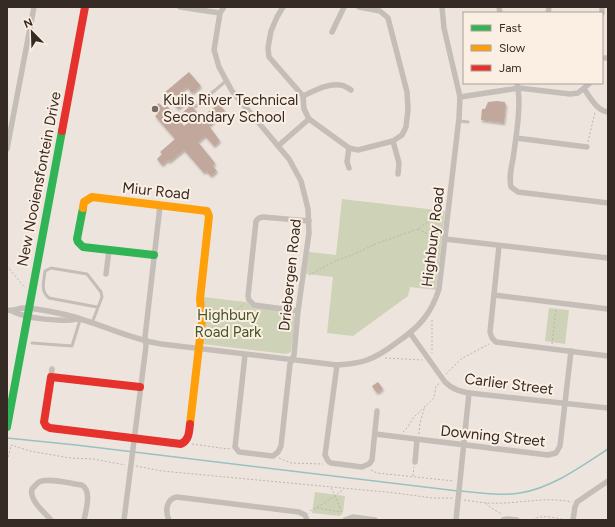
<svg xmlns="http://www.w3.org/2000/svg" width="615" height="527" font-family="Figtree,sans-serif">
<defs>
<filter id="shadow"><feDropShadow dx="1" dy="2" stdDeviation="1" flood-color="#0004"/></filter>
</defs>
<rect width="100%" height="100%" fill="#ede5dd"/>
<g fill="#ced2b6">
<polygon points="342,199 445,211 436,290 410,287 408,296 353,336 327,333 333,277 306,274 309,252 336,255"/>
<polygon points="203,297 246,302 251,306 291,312 294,314 295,319 291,352 286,354 203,344"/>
<polygon points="549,308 569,310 565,344 545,341"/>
<polygon points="315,492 345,496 343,512 340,516 312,513"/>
</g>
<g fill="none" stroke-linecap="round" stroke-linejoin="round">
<g stroke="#98c1c0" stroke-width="1.5">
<polyline points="7,438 76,445 458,491"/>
<path d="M461 491C480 493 501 496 520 493 552 488 582 466 608 449"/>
</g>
</g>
<g fill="#c2a79d" filter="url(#shadow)">
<polygon points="189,72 201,86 192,93 187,87 180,92 201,117 219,104 225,111 209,126 220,141 214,146 205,136 198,142 215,163 213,166 217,171 211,176 206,171 204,173 184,150 169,162 168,160 162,165 157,159 162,154 160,152 175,139 155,116 158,114 153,108 159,103 164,108 167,106 184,126 190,121 182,113 189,107 185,102 178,109 164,93"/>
<polygon points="497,101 505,102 505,104 506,105 504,123 481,120 482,109 485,109 488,102"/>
<polygon points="378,382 383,389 377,393 372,386"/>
</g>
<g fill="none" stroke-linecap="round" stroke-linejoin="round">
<g stroke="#beb5af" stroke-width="1" stroke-dasharray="2 2" stroke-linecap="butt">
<polyline points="588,142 595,112"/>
<polyline points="418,229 426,233 429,238 439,239"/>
<polyline points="7,266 25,288"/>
<polyline points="309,275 335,261 352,255 378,243 418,229 436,216 442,214"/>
<polyline points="432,320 432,353"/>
<polyline points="208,330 229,316 244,304"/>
<polyline points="552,344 556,308"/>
<polyline points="385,358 422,360"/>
<polyline points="446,374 461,359 489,344"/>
<polyline points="403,432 407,428 414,417 434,398 436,386 440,383"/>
<polyline points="419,434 420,423 425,406"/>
<polyline points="192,444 228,449 231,448"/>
<polyline points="8,457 9,455 11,445 30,451 70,458 93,459 125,465"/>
<polyline points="279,458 291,463 323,464"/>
<polyline points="136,466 162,471 396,493 432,498 453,498"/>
<polyline points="371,470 377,473 454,481"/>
<polyline points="413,476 414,467"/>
<polyline points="331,488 335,495 342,514"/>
<path d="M464 500C477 502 490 504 504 503 528 502 548 497 572 502"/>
<path d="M486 503C489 508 496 510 501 514"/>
<polyline points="317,508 340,512"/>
<polyline points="310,511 328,501 344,489"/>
<path d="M533 520C541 513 558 519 567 520"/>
</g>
<g stroke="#c5bdb7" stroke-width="3">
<polyline points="195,107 226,81"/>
<polyline points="459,121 468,122"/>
<path d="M92 323 102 297 101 292 87 274 51 268 45 271C44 281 40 291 49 298L97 307"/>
<polyline points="32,343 72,346 80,320"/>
</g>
<g stroke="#c5bdb7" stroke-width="5.5">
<polyline points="180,7 220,13"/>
<polyline points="224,7 220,13 214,50 219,67 232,91 289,159 301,181 308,209 309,233 298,311 294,355 290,364 281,446 278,452 273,456 239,452 235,447 245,355"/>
<polyline points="283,7 277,17 271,31 268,48 269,57 303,96 304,109 309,119 349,148 358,150 393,141 402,135 406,127 408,109 407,92 388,18 380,11 359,7"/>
<polyline points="499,7 500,13"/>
<polyline points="548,13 549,7"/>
<polyline points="602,13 602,7"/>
<polyline points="332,32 344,7"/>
<polyline points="602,58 608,58"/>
<path d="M517 83C522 104 516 136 513 159 511 168 509 177 511 187L518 192 608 203"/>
<path d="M584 89C591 98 596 110 608 112"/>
<path d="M303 96C314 91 328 83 340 85 344 85 348 88 351 90"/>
<polyline points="460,97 519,88 570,94 578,93 590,83"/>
<polyline points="516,138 587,147"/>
<polyline points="393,141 399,163 398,174"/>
<polyline points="278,146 309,119"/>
<polyline points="7,149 34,7"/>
<polyline points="349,168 347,162 349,148"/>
<polyline points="445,239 608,258"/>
<polyline points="499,246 490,332 492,338 496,342 608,356"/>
<polyline points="106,274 109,250"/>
<polyline points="494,295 608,309"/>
<path d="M7 310C13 311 17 309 22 308 37 308 53 312 67 315 99 323 129 339 161 344L337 365C347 364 357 364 367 360 378 356 387 350 396 343 418 328 431 315 439 289L459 118 460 97 444 28 442 7"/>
<path d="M12 311C27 319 62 322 78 319"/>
<polyline points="298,311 254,305 249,300 248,296 256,221 259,218 263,217 309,221"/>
<path d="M410 333 445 382C452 389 459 391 469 393L608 408"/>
<polyline points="337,365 325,455 328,461 331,463 362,467 369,464 372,460 377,411"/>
<polyline points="51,377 52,369"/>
<polyline points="375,434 548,455 556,453 560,446 571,351"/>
<polyline points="415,462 417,440"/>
<path d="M51 520C44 512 29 500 32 489 34 487 36 484 39 482 48 477 72 484 82 485 92 491 86 510 84 520"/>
<polyline points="124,520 146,346 145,337 160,206"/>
<path d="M169 520C165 511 166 499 177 497L299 512 305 515 307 520"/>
<polyline points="345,520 353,517 375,520"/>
<polyline points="456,520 469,393"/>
<polyline points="503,520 507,519 517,520"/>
<polyline points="573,520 575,507 577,502 608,481"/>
</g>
<g stroke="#30b455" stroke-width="8">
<polyline points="83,208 77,239 78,242 83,247 154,255"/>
<polyline points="7,427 62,131"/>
</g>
<polyline stroke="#ff9f0a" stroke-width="8" points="83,208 84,202 92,197 207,211 209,216 200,299 202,321 190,424"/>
<g stroke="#e5322d" stroke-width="8">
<polyline points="62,131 85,7"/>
<path d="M140 387 51 377 44 422 46 426 50 428 181 444C189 440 189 433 190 424"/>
</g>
</g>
<circle fill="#766b65" stroke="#fbefe3" stroke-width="1.5" cx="155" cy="109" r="4"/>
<g text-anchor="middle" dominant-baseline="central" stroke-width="4" stroke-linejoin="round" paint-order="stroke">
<g font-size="15" fill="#362a25" stroke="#fbefe3" text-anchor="start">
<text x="163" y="100">Kuils River Technical<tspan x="163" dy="17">Secondary School</tspan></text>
</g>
<g font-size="15" fill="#362a25" stroke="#fbefe3">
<text transform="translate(39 179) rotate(-79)">New Nooiensfontein Drive</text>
<text transform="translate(156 191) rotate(6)">Miur Road</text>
<text transform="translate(433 237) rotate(-83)">Highbury Road</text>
<text transform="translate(290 275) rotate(-84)">Driebergen Road</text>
<text transform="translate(509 384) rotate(7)">Carlier Street</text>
<text transform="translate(493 436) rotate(6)">Downing Street</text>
</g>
<g font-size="15" fill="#465627" stroke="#fbefe3">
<text x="228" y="315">Highbury<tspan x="228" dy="17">Road Park</tspan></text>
</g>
</g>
<rect width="615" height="527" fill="none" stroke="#362a25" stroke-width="16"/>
<rect x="463" y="12" width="140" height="72" fill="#fbefe3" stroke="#aca097"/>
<rect x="471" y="25" width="20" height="6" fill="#30b455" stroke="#aca097"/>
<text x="499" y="32" font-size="12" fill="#362a25">Fast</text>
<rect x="471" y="45" width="20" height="6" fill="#ff9f0a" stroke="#aca097"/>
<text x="499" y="52" font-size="12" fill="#362a25">Slow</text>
<rect x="471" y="65" width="20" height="6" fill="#e5322d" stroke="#aca097"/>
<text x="499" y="72" font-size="12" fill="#362a25">Jam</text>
<g transform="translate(32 32) rotate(337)" stroke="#fbefe3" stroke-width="3" paint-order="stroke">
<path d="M0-3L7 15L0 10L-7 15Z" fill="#362a25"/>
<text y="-6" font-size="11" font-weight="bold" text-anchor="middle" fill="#362a25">N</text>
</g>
</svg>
